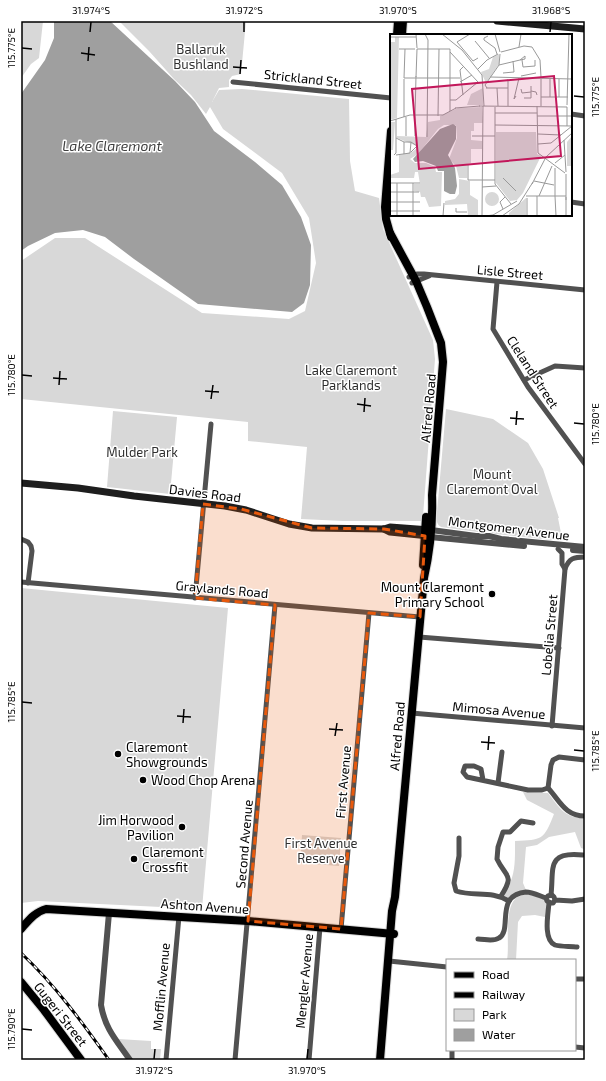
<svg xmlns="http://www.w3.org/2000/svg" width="606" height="1081" font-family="'Exo 2',sans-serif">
<rect width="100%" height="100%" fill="#fff"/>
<g fill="#d8d8d8">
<polygon points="21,21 43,21 39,58 31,64 21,78"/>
<polygon points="119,21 246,21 241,74 232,76 229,80 229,87 219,88 212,102 219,90 242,89 349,99 350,161 355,191 379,198 383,229 433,340 435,359 423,516 423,519 421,521 343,521 301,519 307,447 248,441 248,422 21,399 21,261 55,238 85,238 202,313 289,319 305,311 316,263 309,218 282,173 223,129 210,107 206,114 191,95 174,79 149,51"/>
<path d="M446 409 493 419 528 443 543 469 559 518H558L562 538 552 540 496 534 487 531 478 532 441 527C435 523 437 518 437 512Z"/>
<polygon points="113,411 177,417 170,494 107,487"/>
<polygon points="21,588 228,608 202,909 38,901 21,903"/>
<path d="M523 792 548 793C560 808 564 818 585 818V852L584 849 581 848 575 832 549 837 537 845 526 847 523 883 526 890 509 899 503 895C516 878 515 862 515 841 542 840 544 840 554 814L527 800Z"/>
<polygon points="302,835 341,838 339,866 300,863"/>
<path d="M526 894 544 897 547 904 545 917 535 915 522 916 518 922 516 960H507C510 945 503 908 517 897 520 896 524 895 526 894Z"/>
<polygon points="118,1039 151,1041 151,1049 161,1049 160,1060 133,1060"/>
</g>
<polygon fill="#9f9f9f" points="54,21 110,21 175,81 195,102 214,131 255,162 282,185 301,217 311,245 310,285 304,303 292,312 198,304 134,259 105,237 83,230 55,233 28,246 21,251 21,94 45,60 54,38"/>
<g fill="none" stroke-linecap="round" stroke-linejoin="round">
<defs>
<g id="primary">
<polyline points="397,35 398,21"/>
<polyline points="402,35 403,21"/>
<polyline points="391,131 385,207 386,219 391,237"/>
<polyline points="423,565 426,517"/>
<path d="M21 929C29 920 35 912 46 909L248 921 394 934"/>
<polyline points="21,982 44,1010 81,1060"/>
<path d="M380 1060 392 911 395 897 424 578C430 551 433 523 432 495L443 362 441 343 427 307 416 281 390 233"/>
</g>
</defs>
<use href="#primary" stroke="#dbdbdb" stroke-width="10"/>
<g stroke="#515151" stroke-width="5">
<polyline points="233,82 391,98"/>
<polyline points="571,114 585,116"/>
<polyline points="571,202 585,204"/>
<polyline points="409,277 417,274 424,274 585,290"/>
<polyline points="497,282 493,329 528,387 585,464"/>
<polyline points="412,283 429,276"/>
<polyline points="524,380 555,366 585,368"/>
<polyline points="21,539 28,542 31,546 32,551 28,583"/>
<path d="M565 569C569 558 574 557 585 557"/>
<polyline points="21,582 420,617"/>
<polyline points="195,598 211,424"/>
<polyline points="419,637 559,648"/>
<polyline points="411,713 585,728"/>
<polyline points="552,726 565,569 562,564 562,553 558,549"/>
<path d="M483 780 481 769 474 766H465L463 772 467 777 528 790H542L548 788C560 801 565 816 585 816"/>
<polyline points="498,783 502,752"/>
<polyline points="548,788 551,765 553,760 559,757 585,760"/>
<path d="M459 838V856L454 883 456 891C474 897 491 890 509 901"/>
<path d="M551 895C554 868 546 851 583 855"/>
<path d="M501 896C515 874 506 878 497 859L498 847 503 832H510L521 821 533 823"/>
<polyline points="555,900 554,897 552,895 548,896 546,898 547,901 551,903 553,903 555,900 572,901 585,899"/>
<path d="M549 903C548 914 543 940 555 945 561 947 571 946 577 947"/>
<polyline points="341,929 369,613"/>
<path d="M478 939C485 939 493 942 499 938 513 930 494 895 526 892 532 892 540 896 546 898"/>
<polyline points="389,961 447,967"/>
<polyline points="575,979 585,979"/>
<polyline points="575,1047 585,1048"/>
<polyline points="166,1060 179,916"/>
<polyline points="235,1060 275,605"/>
<polyline points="309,1060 320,927"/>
<polyline points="452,1060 452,1050"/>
</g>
<g stroke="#515151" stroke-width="6">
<polyline points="431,530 476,536 489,536 501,539 585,547"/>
<polyline points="430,537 524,546"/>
<polyline points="573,550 585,551"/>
<path d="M109 913 101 1005C105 1029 117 1041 130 1060"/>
</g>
<g stroke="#1e1e1e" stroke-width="7">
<polyline points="497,21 585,29"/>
<polyline points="21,483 78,488 134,496 225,506 246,510 289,524 312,528 384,529 390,527 430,530"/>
<polyline points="384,529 390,532 429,536"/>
</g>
<use href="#primary" stroke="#000" stroke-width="8"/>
<defs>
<path id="rail" d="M21 953C55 985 82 1022 109 1060"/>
</defs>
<use href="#rail" stroke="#000" stroke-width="3"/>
<use href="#rail" stroke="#fff" stroke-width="1.5" stroke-dasharray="4.5" stroke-linecap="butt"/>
</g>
<path fill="#e8590c" fill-opacity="0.2" stroke="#e8590c" stroke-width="3" stroke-dasharray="8 5" stroke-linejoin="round" d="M203 504 241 509 312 528 384 529 425 536 420 617 369 613 341 929 248 921 275 605 195 598Z"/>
<path fill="none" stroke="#000" stroke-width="1.5" d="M90 32 91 22M244 32V22M397 32 398 22M550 32 551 22M22 48 32 49M81 53 95 55M88 61 89 47M233 67 247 68M240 74 241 60M574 96 584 97M22 375 32 376M53 378 67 379M59 385 60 371M205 391 219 392M211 399 213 385M357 404 371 406M364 412 365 398M510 418 524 419M574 423 584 424M516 425 517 411M22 702 32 703M177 716 191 717M183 723 184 709M329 729 343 730M335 736 337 723M481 742 495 743M488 750 489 736M574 750 584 751M22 1029 32 1030M154 1059 155 1049M307 1059 308 1049"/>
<g fill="#000" stroke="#fff" stroke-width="1.5">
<circle cx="492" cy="594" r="4"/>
<circle cx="118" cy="754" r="4"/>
<circle cx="143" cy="780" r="4"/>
<circle cx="182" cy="827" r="4"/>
<circle cx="134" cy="859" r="4"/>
</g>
<g text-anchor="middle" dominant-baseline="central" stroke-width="3" stroke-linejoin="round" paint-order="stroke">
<g font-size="13" fill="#2f2f2f" stroke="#fff">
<text x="201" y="49">Ballaruk<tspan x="201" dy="15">Bushland</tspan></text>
<text x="351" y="370">Lake Claremont<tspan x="351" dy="15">Parklands</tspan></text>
<text x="142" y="452">Mulder Park</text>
<text x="492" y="474">Mount<tspan x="492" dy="15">Claremont Oval</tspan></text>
<text x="321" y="843">First Avenue<tspan x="321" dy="15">Reserve</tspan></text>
</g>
<g font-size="13" fill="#000" stroke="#fff">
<text transform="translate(313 79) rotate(6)">Strickland Street</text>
<text transform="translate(510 272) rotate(5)">Lisle Street</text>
<text transform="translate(533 372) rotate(57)">Cleland Street</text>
<text transform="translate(428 408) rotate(-85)">Alfred Road</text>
<text transform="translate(205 493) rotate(7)">Davies Road</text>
<text transform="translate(509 528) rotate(7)">Montgomery Avenue</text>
<text transform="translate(222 589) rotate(5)">Graylands Road</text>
<text transform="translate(549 635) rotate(-85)">Lobelia Street</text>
<text transform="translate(499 710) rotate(5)">Mimosa Avenue</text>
<text transform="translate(397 736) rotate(-85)">Alfred Road</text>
<text transform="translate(343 782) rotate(-85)">First Avenue</text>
<text transform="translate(244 844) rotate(-85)">Second Avenue</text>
<text transform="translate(205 906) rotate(4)">Ashton Avenue</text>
<text transform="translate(304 981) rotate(-85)">Mengler Avenue</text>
<text transform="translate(161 987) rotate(-85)">Mofflin Avenue</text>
<text transform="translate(61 1014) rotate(52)">Gugeri Street</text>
</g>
<g font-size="13" fill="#000" stroke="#fff" text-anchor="start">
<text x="484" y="587" text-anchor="end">Mount Claremont<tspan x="484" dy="15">Primary School</tspan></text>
<text x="126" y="747">Claremont<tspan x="126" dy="15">Showgrounds</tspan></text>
<text x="151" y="780">Wood Chop Arena</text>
<text x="174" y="820" text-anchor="end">Jim Horwood<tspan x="174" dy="15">Pavilion</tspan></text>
<text x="142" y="852">Claremont<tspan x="142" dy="15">Crossfit</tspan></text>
</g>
<g font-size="14" font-style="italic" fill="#404040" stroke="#fff">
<text x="112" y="145">Lake Claremont</text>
</g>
</g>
<g transform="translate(390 34)">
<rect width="182" height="182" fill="#fff"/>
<path d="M5 3H9L7 84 0 86V8H5ZM109 20V30L96 49 91 38 99 35 103 23ZM93 54V71H77L81 60ZM92 73 93 89H84V97H81V106L92 107V115H81V129L77 130V144H69L66 132 59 125 67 104 66 91H54L48 95 28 120 20 125 25 129H36L45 133 46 138H52L51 172 39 173 35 163H31L30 158 24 157V150H30L28 138H25L24 144H1L0 141 9 138V121L22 118 27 114V112L7 104V102L36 103 38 88 50 86V82L68 74ZM0 88H5L3 116H0ZM106 98H146L147 120 151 122 133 159 127 166 120 167 106 149ZM182 102V132H177V108ZM69 145 80 147V161L88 166V182H78L77 170 55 171V167L65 165 69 160ZM95 165a7 7 0 1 1 14 0a7 7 0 1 1-14 0ZM136 164V182H119V179Z" fill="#d8d8d8"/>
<path d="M63 90 66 92V105L58 121 65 134 67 152 65 160H60L54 157V137H48L46 132 33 127 25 128 23 125 50 95Z" fill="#9f9f9f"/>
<path fill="none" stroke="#999" stroke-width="1" d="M26 0 27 14M35 0 38 6 37 103M52 0 72 16 92 41 94 72M105 0 110 18M98 2 94 4V6L105 14 107 20M0 3H26M85 7 99 24M67 8 83 27 88 24M67 8 80 0M129 13 131 0M9 15H25M15 15 14 44H70M27 15H60V77M111 18 134 12 142 13 150 26 151 43M132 26 133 33 145 32V26M109 31 130 26 135 22V25L130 26M88 35 97 26 108 20M113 39 124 38 123 27M131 42 146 39M26 43 27 15M100 43 182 45M118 45V72M70 48 82 41M141 52V57L146 58 147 61M96 54H118M97 54 95 51 109 31 110 20M107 54 108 72M131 55 132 59 141 58M73 61 70 36 74 32M126 62 124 65 129 44M151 63H178M160 63V45M169 63V45M134 64H141V57M60 66H66L88 48 60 18M177 71 179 0M89 72 177 73M147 72 148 119 175 139M151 72V45M105 73V150L121 170M65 74 90 72M105 79H147M25 82V102M25 82 26 42M48 82 49 15M147 82H182M14 83V45M16 83V102M0 87 20 81H53L66 74M105 91 182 92M177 92V73M148 100 171 101M82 102H105M6 104 14 108V120M174 106 176 138M148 110 161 109 182 92M21 118 27 112 21 108M4 121 6 119V85M6 121 20 119 21 108H14M165 129 175 121M78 131V146H105M113 144 126 157M144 147 164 151M0 149H30M23 149V182M142 150 156 123 182 99M92 153 106 152M0 158H29M136 162H176M147 162V182M149 162 162 132M165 162V134M165 162 166 182M176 166V140M0 168H30M66 174V178H77M113 175 110 168 115 163M0 177H30M7 182V149M53 182 54 169M92 182 93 72M95 182 103 181 127 167M112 182 129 170 143 148M137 182V164M176 182V163"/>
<path fill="#c2185b" fill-opacity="0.15" stroke="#c2185b" stroke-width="2" d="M164 42 171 122 29 135 22 55Z"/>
<rect width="182" height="182" fill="none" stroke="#000" stroke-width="2"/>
</g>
<rect width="606" height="1081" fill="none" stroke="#ffffff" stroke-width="44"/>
<rect x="446" y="959" width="130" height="92" fill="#ffffff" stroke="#999999"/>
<rect x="454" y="972" width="20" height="6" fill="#000000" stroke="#999999"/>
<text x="482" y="979" font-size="12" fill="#000000">Road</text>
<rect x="454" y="992" width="20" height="6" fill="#000000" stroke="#999999"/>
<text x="482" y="999" font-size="12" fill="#000000">Railway</text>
<rect x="454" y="1009" width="20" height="12" fill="#d8d8d8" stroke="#999999"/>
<text x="482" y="1019" font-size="12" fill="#000000">Park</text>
<rect x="454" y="1029" width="20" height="12" fill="#9f9f9f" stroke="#999999"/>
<text x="482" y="1039" font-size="12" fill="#000000">Water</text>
<rect x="22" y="22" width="562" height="1037" fill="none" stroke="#000" stroke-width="1.5"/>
<g font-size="10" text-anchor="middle" fill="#000">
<text x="91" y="14">31.974°S</text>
<text x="244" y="14">31.972°S</text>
<text x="398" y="14">31.970°S</text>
<text x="551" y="14">31.968°S</text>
<text transform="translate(11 48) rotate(-90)" y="4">115.775°E</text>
<text transform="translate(595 97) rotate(-90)" y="4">115.775°E</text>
<text transform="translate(11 375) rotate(-90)" y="4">115.780°E</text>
<text transform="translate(595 424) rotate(-90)" y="4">115.780°E</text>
<text transform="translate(11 702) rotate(-90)" y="4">115.785°E</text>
<text transform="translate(595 751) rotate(-90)" y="4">115.785°E</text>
<text transform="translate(11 1029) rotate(-90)" y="4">115.790°E</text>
<text x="154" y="1074">31.972°S</text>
<text x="307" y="1074">31.970°S</text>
</g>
</svg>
